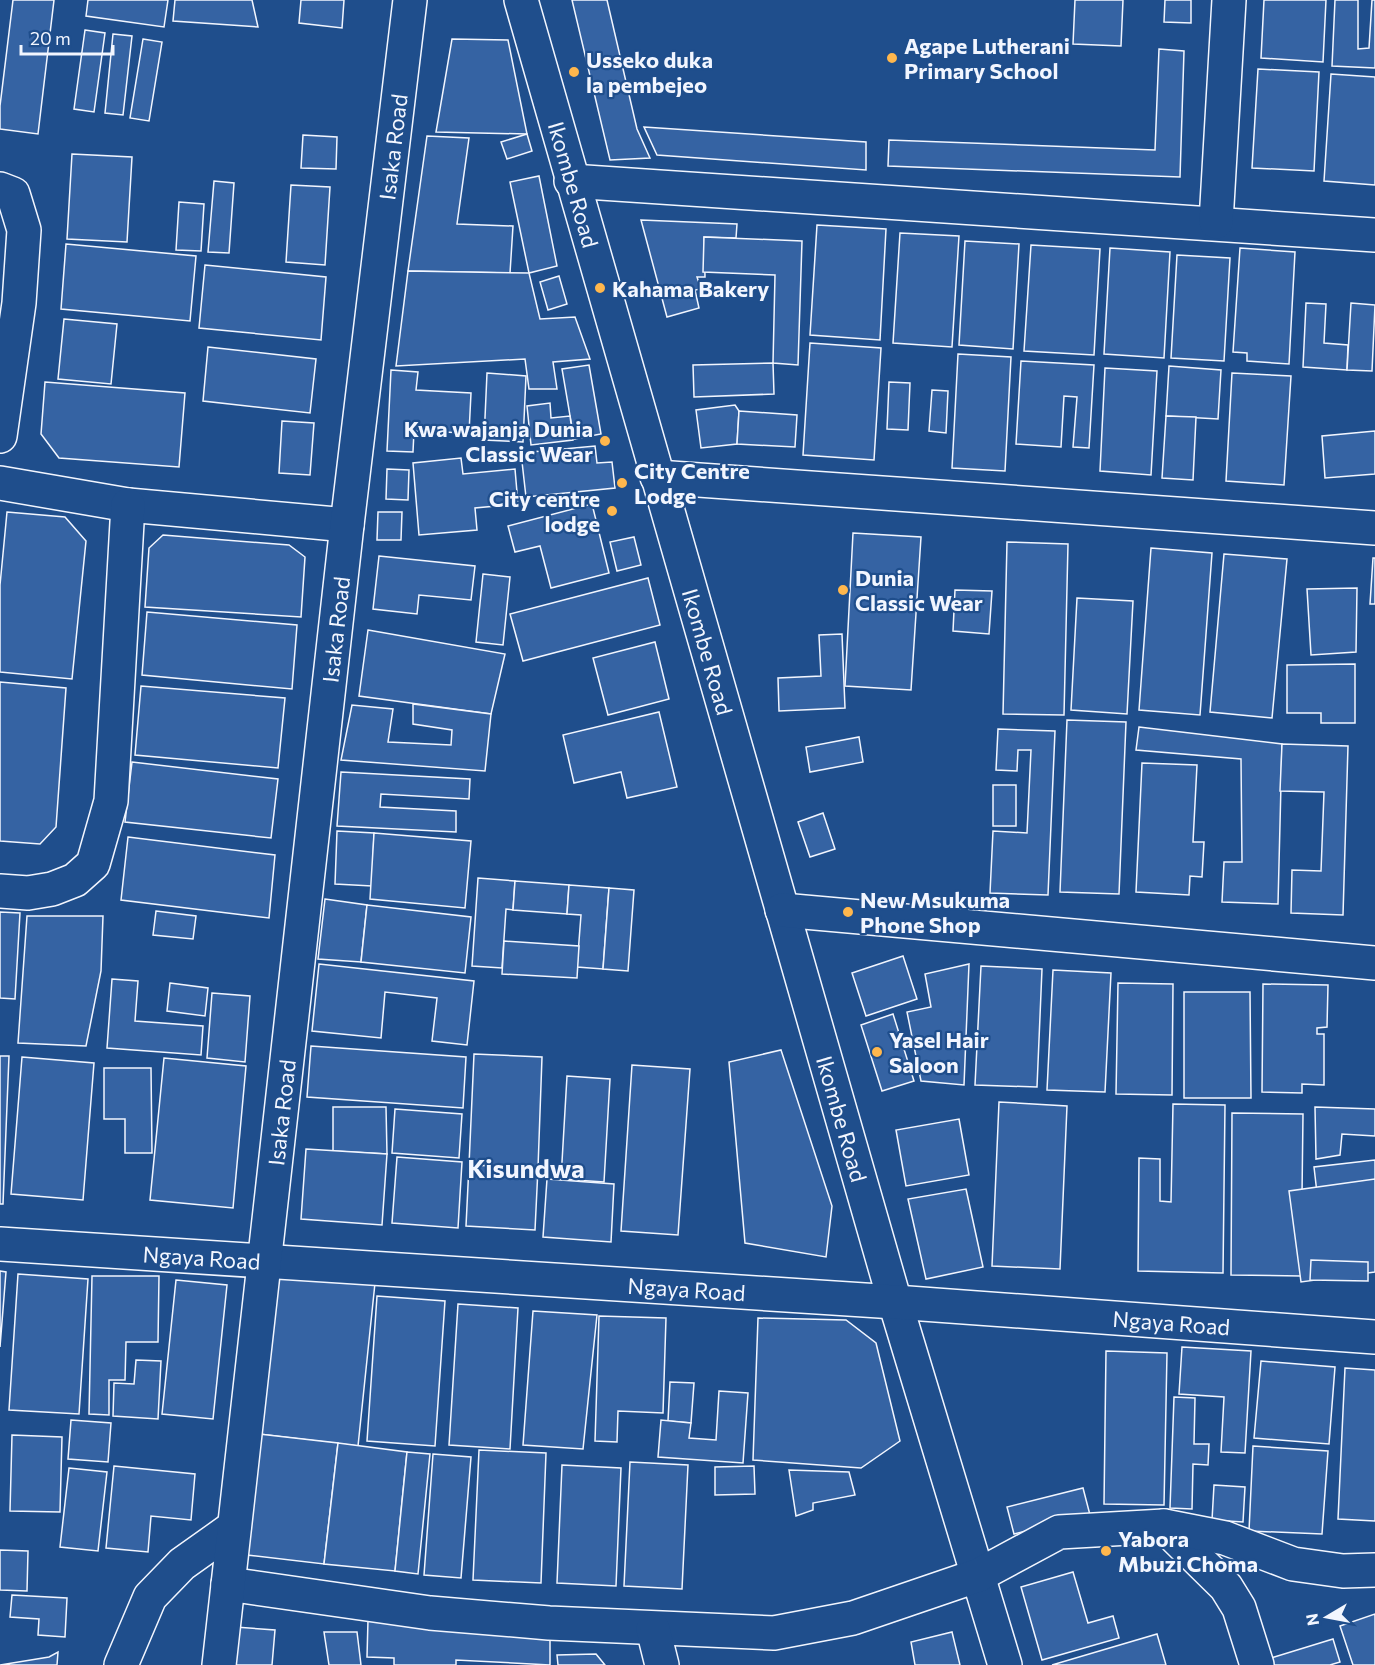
<svg xmlns="http://www.w3.org/2000/svg" width="1375" height="1665" font-family="Commissioner,sans-serif">
<rect width="100%" height="100%" fill="#1f4e8c"/>
<g fill="#3563a3" stroke="#f2f6ff" stroke-width="1.5">
<polygon points="13,0 54,0 38,134 0,129 0,106"/>
<polygon points="88,0 168,0 164,27 86,16"/>
<polygon points="175,0 252,0 258,27 173,21"/>
<polygon points="301,0 344,0 342,28 299,23"/>
<polygon points="572,0 607,0 637,129 650,158 610,160"/>
<polygon points="1075,0 1123,0 1121,46 1073,44"/>
<polygon points="1165,0 1191,0 1191,23 1164,22"/>
<polygon points="1264,0 1326,0 1323,62 1261,58"/>
<polygon points="1335,0 1358,0 1358,49 1369,48 1372,0 1375,0 1375,68 1332,66"/>
<polygon points="85,30 105,33 94,112 74,109"/>
<polygon points="113,34 132,36 123,115 105,113"/>
<polygon points="143,39 162,42 149,121 130,118"/>
<polygon points="452,39 508,40 527,134 436,132"/>
<polygon points="1159,49 1184,51 1180,177 888,166 889,140 1155,150"/>
<polygon points="1258,69 1319,72 1314,171 1252,168"/>
<polygon points="1331,74 1375,77 1375,185 1324,181"/>
<polygon points="644,127 866,142 866,170 657,155"/>
<polygon points="527,134 532,151 507,159 501,142"/>
<polygon points="303,135 337,137 336,169 301,168"/>
<polygon points="427,136 469,138 457,224 513,226 510,273 408,271"/>
<polygon points="72,154 132,157 127,242 67,239"/>
<polygon points="539,176 557,266 529,273 510,182"/>
<polygon points="214,181 234,183 229,253 208,252"/>
<polygon points="291,185 330,187 325,265 286,262"/>
<polygon points="179,202 204,204 201,251 176,250"/>
<polygon points="641,220 737,224 736,238 704,237 705,277 697,277 701,289 695,290 699,308 667,317"/>
<polygon points="817,225 886,229 880,340 810,335"/>
<polygon points="900,233 959,236 952,347 893,343"/>
<polygon points="704,237 802,241 798,365 773,363 775,275 703,272"/>
<polygon points="965,241 1019,244 1013,349 959,345"/>
<polygon points="66,244 196,256 190,321 61,309"/>
<polygon points="1031,245 1100,249 1094,355 1024,351"/>
<polygon points="1110,248 1170,252 1164,358 1104,354"/>
<polygon points="1240,248 1295,252 1289,364 1247,361 1247,353 1233,352"/>
<polygon points="1177,255 1230,258 1224,361 1171,358"/>
<polygon points="205,265 326,277 321,340 199,328"/>
<polygon points="408,271 529,273 540,319 575,317 590,359 553,362 557,389 529,389 525,359 396,366"/>
<polygon points="559,276 567,304 548,310 540,282"/>
<polygon points="1306,303 1326,304 1324,343 1348,345 1347,370 1303,367"/>
<polygon points="1351,303 1375,305 1372,371 1347,370"/>
<polygon points="64,319 117,324 111,384 58,379"/>
<polygon points="810,343 881,348 874,460 803,455"/>
<polygon points="208,347 316,359 310,413 203,401"/>
<polygon points="958,354 1011,357 1005,471 952,468"/>
<polygon points="1021,361 1094,365 1089,448 1073,447 1077,397 1064,396 1061,447 1016,444"/>
<polygon points="773,363 774,394 694,397 693,365"/>
<polygon points="589,365 601,434 574,439 562,369"/>
<polygon points="1169,366 1221,370 1218,419 1166,416"/>
<polygon points="1105,368 1157,371 1151,475 1100,471"/>
<polygon points="391,370 418,372 416,390 471,393 469,433 414,431 413,452 387,451"/>
<polygon points="487,373 526,376 523,442 484,440"/>
<polygon points="1232,373 1291,376 1284,485 1226,481"/>
<polygon points="45,382 185,393 179,467 59,458 41,434"/>
<polygon points="889,382 910,383 908,430 887,429"/>
<polygon points="932,390 948,391 946,433 929,431"/>
<polygon points="550,403 551,418 570,416 573,440 531,445 527,406"/>
<polygon points="735,405 739,411 737,444 701,448 696,410"/>
<polygon points="739,411 797,415 795,447 737,444"/>
<polygon points="1166,416 1196,417 1193,480 1162,478"/>
<polygon points="282,421 314,423 310,475 279,473"/>
<polygon points="1375,431 1375,474 1325,478 1322,436"/>
<polygon points="595,446 597,463 612,462 615,488 526,497 521,453"/>
<polygon points="461,458 463,474 515,469 518,504 475,508 477,530 419,535 413,463"/>
<polygon points="387,469 409,470 408,500 386,499"/>
<polygon points="592,504 609,573 551,588 540,546 515,552 508,526"/>
<polygon points="7,512 65,517 86,541 72,679 0,672 0,585"/>
<polygon points="378,512 402,512 401,540 377,540"/>
<polygon points="853,533 921,537 911,690 845,686"/>
<polygon points="163,535 289,545 305,557 301,617 145,607 149,548"/>
<polygon points="634,537 641,565 617,571 610,542"/>
<polygon points="1007,542 1068,544 1064,715 1003,714"/>
<polygon points="1151,548 1212,553 1200,715 1139,710"/>
<polygon points="1224,554 1287,559 1272,718 1210,712"/>
<polygon points="379,556 475,566 471,600 419,595 417,614 373,609"/>
<polygon points="1373,558 1375,558 1375,604 1370,604"/>
<polygon points="483,574 510,577 503,645 476,642"/>
<polygon points="648,578 660,625 523,661 510,614"/>
<polygon points="1357,588 1356,652 1311,655 1307,589"/>
<polygon points="955,590 992,591 989,634 953,631"/>
<polygon points="1077,598 1133,601 1127,714 1071,710"/>
<polygon points="147,612 297,625 292,689 142,675"/>
<polygon points="368,630 505,654 491,714 359,696"/>
<polygon points="842,634 845,708 779,711 778,678 821,676 819,635"/>
<polygon points="655,642 669,699 608,715 593,658"/>
<polygon points="1355,664 1355,723 1321,723 1321,713 1287,713 1287,665"/>
<polygon points="0,682 66,688 56,827 40,844 0,841"/>
<polygon points="141,686 285,698 278,768 135,755"/>
<polygon points="413,704 491,714 485,771 341,760 352,705 393,709 388,742 451,745 452,730 413,724"/>
<polygon points="659,712 677,787 627,798 621,772 574,783 563,735"/>
<polygon points="1067,720 1126,722 1119,894 1060,892"/>
<polygon points="1139,727 1282,744 1278,904 1222,902 1224,862 1242,862 1241,759 1136,750"/>
<polygon points="998,729 1055,731 1048,895 990,893 993,831 1027,833 1031,750 1018,750 1017,771 996,770"/>
<polygon points="859,737 863,762 810,772 806,747"/>
<polygon points="1282,744 1348,746 1343,915 1291,913 1292,870 1321,871 1324,792 1280,791"/>
<polygon points="132,762 278,779 271,838 125,822"/>
<polygon points="1142,763 1197,765 1193,842 1204,842 1202,877 1190,876 1189,895 1136,892"/>
<polygon points="341,772 470,779 469,799 381,794 380,807 456,811 456,832 337,826"/>
<rect x="993" y="785" width="23" height="41"/>
<polygon points="823,813 835,849 810,857 798,822"/>
<polygon points="337,831 374,833 372,886 335,884"/>
<polygon points="374,833 471,841 465,908 370,899"/>
<polygon points="128,837 275,855 269,918 121,900"/>
<polygon points="478,878 515,881 513,910 506,909 502,968 472,966"/>
<polygon points="515,881 569,885 567,914 513,910"/>
<polygon points="569,885 609,888 603,969 577,967 581,915 567,914"/>
<polygon points="609,888 634,890 628,971 603,969"/>
<polygon points="325,899 367,905 361,962 318,959"/>
<polygon points="367,905 471,917 465,973 361,962"/>
<polygon points="156,911 196,916 193,939 153,935"/>
<polygon points="0,912 20,913 15,999 0,998"/>
<polygon points="27,916 103,916 101,971 86,1046 18,1043"/>
<polygon points="504,941 579,946 577,978 502,974"/>
<polygon points="903,956 917,999 866,1016 852,973"/>
<polygon points="319,964 474,981 467,1045 432,1041 437,998 385,992 381,1038 312,1031"/>
<polygon points="969,964 964,1085 921,1081 907,1012 931,1007 925,974"/>
<polygon points="981,966 1042,969 1037,1087 975,1085"/>
<polygon points="1053,970 1111,973 1105,1092 1047,1090"/>
<polygon points="112,979 138,981 135,1021 203,1026 201,1055 107,1048"/>
<polygon points="170,983 208,988 205,1016 167,1011"/>
<polygon points="1118,983 1173,984 1172,1095 1116,1094"/>
<polygon points="1263,984 1328,985 1327,1027 1317,1028 1317,1034 1324,1034 1324,1085 1302,1084 1302,1093 1262,1092"/>
<polygon points="1184,992 1250,992 1251,1098 1184,1098"/>
<polygon points="212,993 250,996 245,1062 207,1058"/>
<polygon points="893,1014 914,1081 882,1091 861,1025"/>
<polygon points="311,1046 466,1057 463,1108 307,1097"/>
<polygon points="781,1050 832,1206 826,1257 745,1243 729,1062"/>
<polygon points="474,1054 542,1057 538,1168 469,1165"/>
<polygon points="0,1056 9,1056 3,1204 0,1204"/>
<polygon points="22,1057 94,1063 83,1200 11,1194"/>
<polygon points="164,1058 246,1066 233,1208 150,1200"/>
<polygon points="632,1065 690,1069 678,1235 621,1231"/>
<polygon points="104,1068 151,1068 152,1153 125,1153 125,1119 104,1119"/>
<polygon points="567,1076 610,1079 604,1182 561,1179"/>
<polygon points="999,1102 1067,1106 1060,1269 992,1266"/>
<polygon points="1173,1104 1225,1105 1223,1273 1138,1271 1139,1158 1160,1159 1160,1201 1171,1202"/>
<polygon points="333,1107 386,1107 387,1154 333,1151"/>
<polygon points="1315,1107 1375,1109 1375,1136 1342,1134 1340,1155 1316,1159"/>
<polygon points="395,1109 462,1114 459,1158 392,1153"/>
<polygon points="1232,1113 1303,1114 1301,1276 1231,1275"/>
<polygon points="959,1119 969,1175 906,1186 896,1130"/>
<polygon points="306,1149 387,1154 382,1225 301,1219"/>
<polygon points="397,1157 462,1162 458,1228 392,1223"/>
<polygon points="1375,1160 1375,1248 1324,1254 1314,1167"/>
<polygon points="469,1165 538,1168 535,1230 466,1226"/>
<polygon points="547,1179 614,1184 611,1242 543,1237"/>
<polygon points="1375,1179 1375,1272 1301,1282 1289,1191"/>
<polygon points="966,1189 983,1267 926,1279 908,1199"/>
<polygon points="1311,1260 1368,1262 1368,1281 1310,1280"/>
<polygon points="0,1271 6,1272 0,1347"/>
<polygon points="275,1273 375,1283 358,1446 259,1434"/>
<polygon points="18,1274 88,1279 79,1414 9,1410"/>
<polygon points="92,1276 159,1276 158,1342 126,1342 125,1380 109,1380 109,1415 89,1414"/>
<polygon points="176,1280 227,1285 213,1419 162,1414"/>
<polygon points="377,1296 445,1301 435,1446 367,1441"/>
<polygon points="458,1304 518,1308 510,1449 449,1445"/>
<polygon points="533,1311 597,1315 583,1449 523,1445"/>
<polygon points="599,1316 666,1318 663,1413 618,1411 617,1442 595,1441"/>
<polygon points="758,1318 846,1320 876,1343 900,1441 861,1468 753,1460"/>
<polygon points="1182,1347 1251,1351 1245,1453 1221,1452 1224,1397 1179,1394"/>
<polygon points="1106,1351 1167,1353 1164,1505 1104,1504"/>
<polygon points="136,1360 161,1361 158,1419 113,1416 114,1383 134,1384"/>
<polygon points="1261,1361 1335,1367 1329,1444 1254,1438"/>
<polygon points="1345,1368 1375,1370 1375,1521 1338,1519"/>
<polygon points="670,1382 694,1383 691,1423 668,1421"/>
<polygon points="719,1391 748,1393 743,1463 658,1457 661,1420 691,1423 689,1438 716,1440"/>
<polygon points="1174,1397 1195,1398 1194,1444 1209,1444 1208,1465 1193,1464 1192,1509 1170,1508"/>
<polygon points="71,1420 111,1423 108,1462 68,1459"/>
<polygon points="259,1434 338,1443 324,1564 247,1555"/>
<polygon points="12,1435 62,1437 60,1512 10,1511"/>
<polygon points="338,1443 407,1452 395,1571 324,1564"/>
<polygon points="1253,1446 1328,1451 1322,1534 1249,1531"/>
<polygon points="479,1450 546,1453 541,1583 473,1580"/>
<polygon points="407,1452 430,1454 418,1574 395,1571"/>
<polygon points="433,1454 471,1457 461,1578 424,1575"/>
<polygon points="630,1462 688,1465 682,1589 624,1586"/>
<polygon points="562,1465 621,1468 616,1586 557,1583"/>
<polygon points="114,1466 195,1474 191,1520 151,1516 148,1552 106,1548"/>
<polygon points="754,1466 755,1494 715,1495 715,1467"/>
<polygon points="69,1468 107,1472 98,1551 60,1547"/>
<polygon points="789,1470 849,1472 855,1495 813,1503 813,1510 796,1516"/>
<polygon points="1214,1485 1245,1487 1243,1522 1212,1520"/>
<polygon points="1083,1488 1090,1515 1014,1534 1007,1507"/>
<polygon points="0,1550 28,1551 27,1591 0,1590"/>
<polygon points="1073,1572 1088,1623 1113,1616 1119,1638 1042,1660 1021,1587"/>
<polygon points="12,1595 67,1598 65,1637 38,1635 39,1619 10,1617"/>
<polygon points="1375,1614 1375,1665 1353,1665 1340,1626"/>
<polygon points="368,1620 550,1635 550,1665 456,1660 456,1665 394,1665 394,1658 367,1657"/>
<polygon points="235,1627 275,1630 272,1665 231,1665"/>
<polygon points="324,1632 357,1632 361,1665 329,1665"/>
<polygon points="952,1632 960,1665 915,1665 911,1642"/>
<polygon points="1157,1634 1166,1665 1052,1665"/>
<polygon points="1333,1639 1340,1662 1330,1665 1273,1665 1271,1658"/>
<polygon points="58,1652 57,1665 0,1665 49,1657"/>
<polygon points="596,1654 605,1665 558,1665 557,1655"/>
</g>
<g fill="none" stroke-linecap="round" stroke-linejoin="round">
<defs>
<g id="minor">
<path id="s1" d="M521 0 895 1302 1005 1665"/>
<polyline points="571,181 1375,235"/>
<polyline points="0,189 13,194 24,230 19,303 0,436"/>
<polyline points="1216,222 1229,0"/>
<polyline points="657,477 1375,528"/>
<polyline points="0,483 128,505 347,525"/>
<polyline points="0,891 28,893 52,889 75,880 93,864 111,801 128,505"/>
<polyline points="782,910 1375,963"/>
<path id="s2" d="M0 1244 895 1302 1375 1337"/>
<polyline points="1164,1526 1226,1587 1239,1608 1257,1665"/>
<polyline points="228,1584 430,1613 549,1623 774,1633 853,1618 979,1575 1059,1532 1164,1526 1225,1538 1293,1564 1343,1571 1375,1570"/>
<polyline points="653,1629 662,1665"/>
<polyline points="121,1665 150,1597 182,1564 234,1527"/>
<path id="s3" d="M219 1665 347 525 410 0"/>
</g>
</defs>
<use href="#minor" stroke="#f2f6ff" stroke-width="36"/>
<use href="#minor" stroke="#1f4e8c" stroke-width="33"/>
</g>
<g fill="#ffb74d" stroke="#1f4e8c" stroke-width="2">
<circle cx="892" cy="58" r="6"/>
<circle cx="574" cy="72" r="6"/>
<circle cx="600" cy="288" r="6"/>
<circle cx="605" cy="441" r="6"/>
<circle cx="622" cy="483" r="6"/>
<circle cx="612" cy="511" r="6"/>
<circle cx="843" cy="590" r="6"/>
<circle cx="848" cy="912" r="6"/>
<circle cx="877" cy="1052" r="6"/>
<circle cx="1106" cy="1551" r="6"/>
</g>
<g text-anchor="middle" dominant-baseline="central" stroke-width="4.5" stroke-linejoin="round" paint-order="stroke">
<g font-size="22" font-weight="bold" fill="#f2f6ff" stroke="#1f4e8c" text-anchor="start">
<text x="904" y="45">Agape Lutherani<tspan x="904" dy="25">Primary School</tspan></text>
<text x="586" y="59">Usseko duka<tspan x="586" dy="25">la pembejeo</tspan></text>
<text x="612" y="288">Kahama Bakery</text>
<text x="593" y="428" text-anchor="end">Kwa wajanja Dunia<tspan x="593" dy="25">Classic Wear</tspan></text>
<text x="634" y="470">City Centre<tspan x="634" dy="25">Lodge</tspan></text>
<text x="600" y="498" text-anchor="end">City centre<tspan x="600" dy="25">lodge</tspan></text>
<text x="855" y="577">Dunia<tspan x="855" dy="25">Classic Wear</tspan></text>
<text x="860" y="899">New Msukuma<tspan x="860" dy="25">Phone Shop</tspan></text>
<text x="889" y="1039">Yasel Hair<tspan x="889" dy="25">Saloon</tspan></text>
<text x="1118" y="1538">Yabora<tspan x="1118" dy="25">Mbuzi Choma</tspan></text>
</g>
<g font-size="22" fill="#f2f6ff" stroke="#1f4e8c">
<text stroke="none"><textPath href="#s3" startOffset="1528">Isaka Road</textPath></text>
<text stroke="none"><textPath href="#s1" startOffset="192">Ikombe Road</textPath></text>
<text stroke="none"><textPath href="#s3" startOffset="1042">Isaka Road</textPath></text>
<text stroke="none"><textPath href="#s1" startOffset="678">Ikombe Road</textPath></text>
<text stroke="none"><textPath href="#s3" startOffset="556">Isaka Road</textPath></text>
<text stroke="none"><textPath href="#s1" startOffset="1164">Ikombe Road</textPath></text>
<text stroke="none"><textPath href="#s2" startOffset="202">Ngaya Road</textPath></text>
<text stroke="none"><textPath href="#s2" startOffset="688">Ngaya Road</textPath></text>
<text stroke="none"><textPath href="#s2" startOffset="1174">Ngaya Road</textPath></text>
</g>
<g font-size="26" font-weight="bold" fill="#f2f6ff" stroke="#1f4e8c">
<text x="526" y="1167">Kisundwa</text>
</g>
</g>
<g transform="translate(1327 1617) rotate(260)" stroke="#1f4e8c" stroke-width="4.5" paint-order="stroke">
<path d="M0-4.5L10 22L0 15L-10 22Z" fill="#f2f6ff"/>
<text y="-9" font-size="16" font-weight="bold" text-anchor="middle" fill="#f2f6ff">N</text>
</g>
<path d="M21 45v9h92v-9" fill="none" stroke="#f2f6ff" stroke-width="3"/>
<text x="30" y="45" font-size="18" fill="#f2f6ff" stroke="#1f4e8c" stroke-width="4.5" paint-order="stroke">20 m</text>
</svg>
